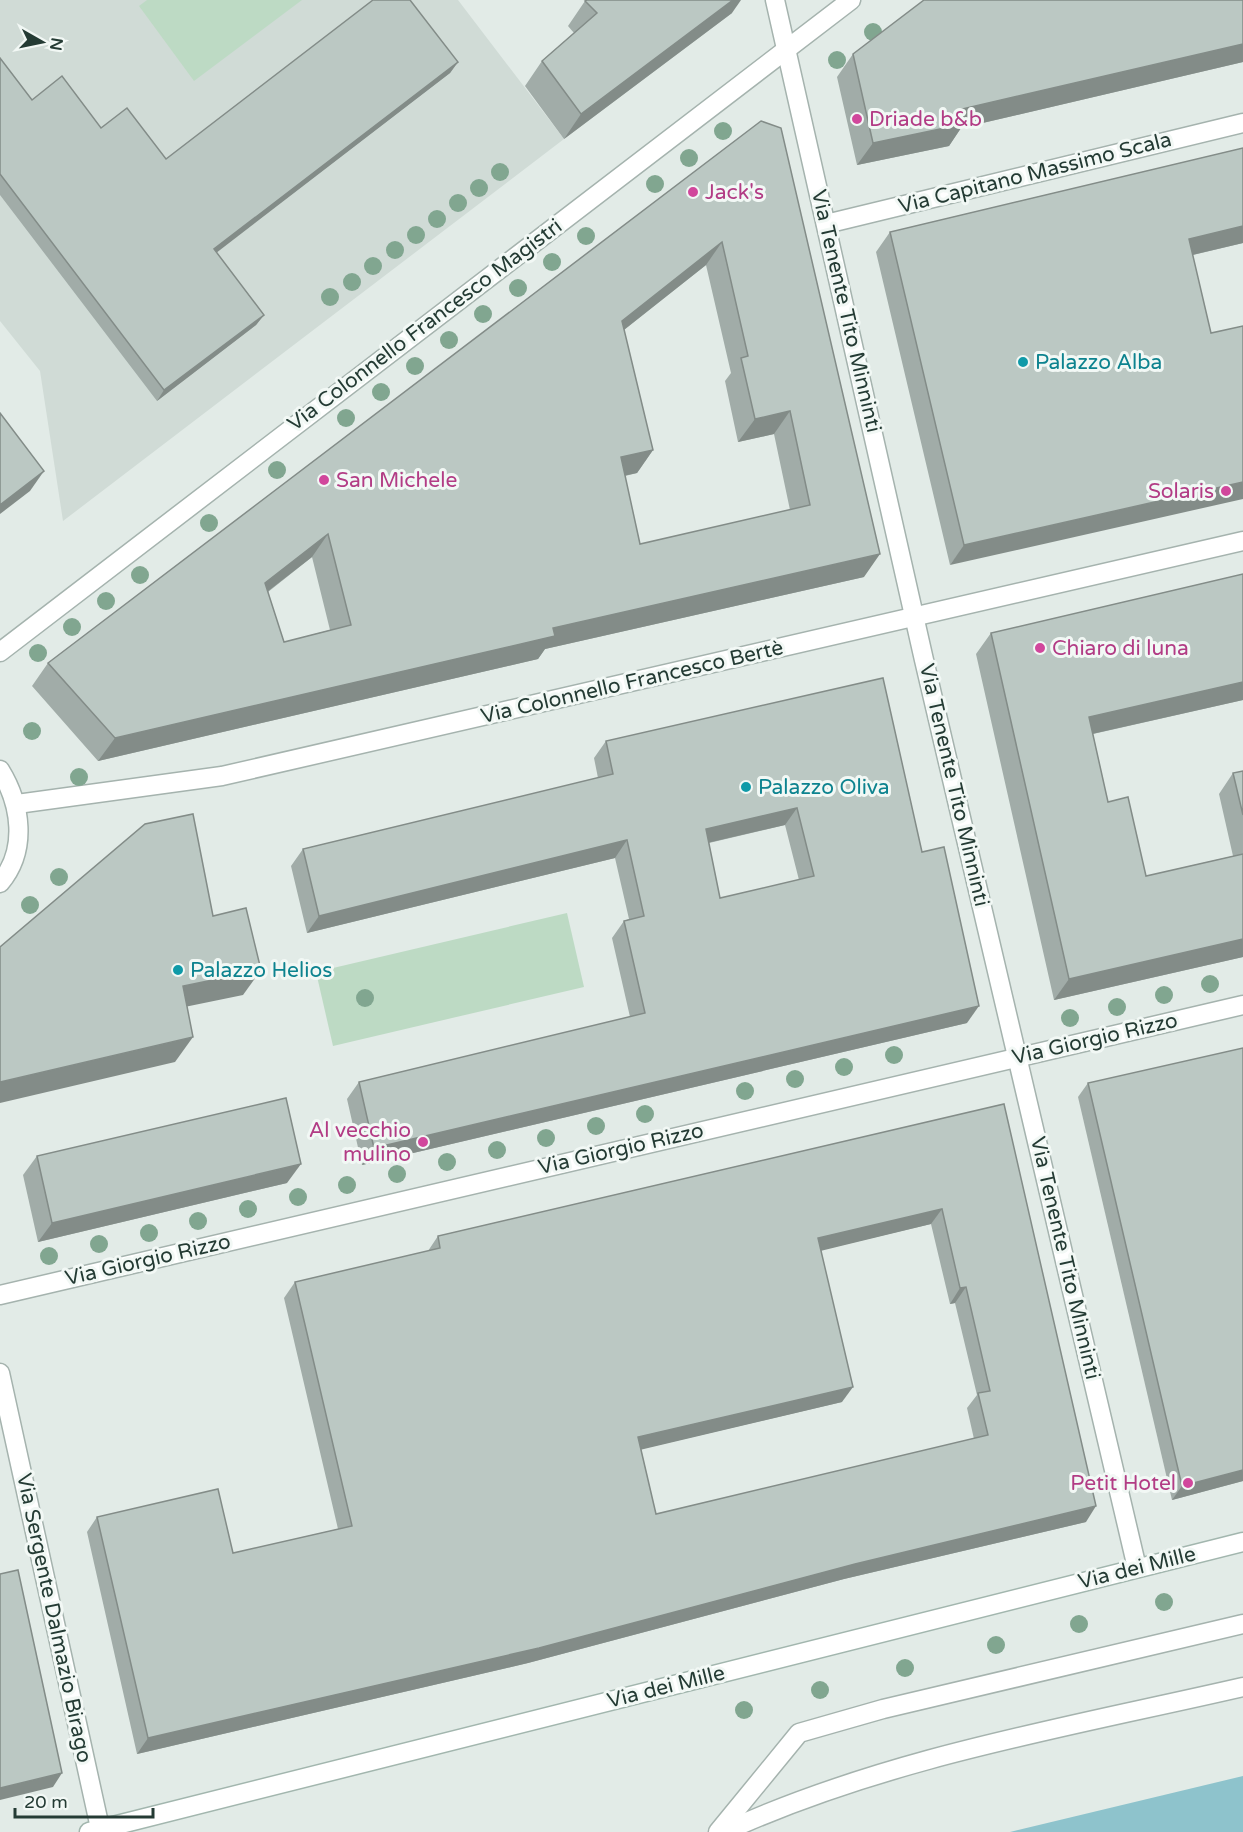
<svg xmlns="http://www.w3.org/2000/svg" width="1243" height="1832" font-family="'Varela Round',sans-serif">
<rect width="100%" height="100%" fill="#e2ebe7"/>
<polygon fill="#d0dbd6" points="0,0 458,0 564,139 63,521 40,371 0,321"/>
<g fill="#bddac4">
<polygon points="147,0 302,0 194,81 139,6"/>
<polygon points="567,913 584,987 333,1046 316,972"/>
</g>
<polygon fill="#8ec3cc" points="1243,1776 1243,1832 1010,1832"/>
<g fill="none" stroke-linecap="round" stroke-linejoin="round">
<defs>
<g id="service">
<polyline points="718,1832 799,1733 883,1709 1243,1624"/>
<path d="M724 1832C888 1757 1069 1727 1243 1687"/>
</g>
<path id="minor" d="M0 770C21 804 28 850 0 883"/>
<g id="tertiary">
<polyline points="775,0 924,660 1137,1568"/>
<polyline points="826,224 1243,123"/>
<polyline points="0,652 851,0"/>
<polyline points="17,804 222,776 1243,541"/>
<polyline points="0,1295 1243,1005"/>
<polyline points="0,1373 100,1828"/>
</g>
<polyline id="secondary" points="89,1832 1243,1542"/>
</defs>
<use href="#service" stroke="#a5b3ae" stroke-width="21"/>
<use href="#minor" stroke="#a5b3ae" stroke-width="21"/>
<use href="#tertiary" stroke="#a5b3ae" stroke-width="21"/>
<use href="#secondary" stroke="#a2b6ae" stroke-width="21"/>
<use href="#service" stroke="#fff" stroke-width="18"/>
<use href="#minor" stroke="#fff" stroke-width="18"/>
<use href="#tertiary" stroke="#fff" stroke-width="18"/>
<use href="#secondary" stroke="#fff" stroke-width="18"/>
</g>
<g fill="#81a690">
<circle cx="873" cy="32" r="9"/>
<circle cx="837" cy="60" r="9"/>
<circle cx="723" cy="131" r="9"/>
<circle cx="689" cy="158" r="9"/>
<circle cx="500" cy="172" r="9"/>
<circle cx="655" cy="184" r="9"/>
<circle cx="479" cy="188" r="9"/>
<circle cx="458" cy="203" r="9"/>
<circle cx="437" cy="219" r="9"/>
<circle cx="416" cy="235" r="9"/>
<circle cx="586" cy="236" r="9"/>
<circle cx="395" cy="250" r="9"/>
<circle cx="552" cy="262" r="9"/>
<circle cx="373" cy="266" r="9"/>
<circle cx="352" cy="282" r="9"/>
<circle cx="518" cy="288" r="9"/>
<circle cx="330" cy="297" r="9"/>
<circle cx="483" cy="314" r="9"/>
<circle cx="449" cy="340" r="9"/>
<circle cx="415" cy="366" r="9"/>
<circle cx="381" cy="392" r="9"/>
<circle cx="346" cy="418" r="9"/>
<circle cx="277" cy="470" r="9"/>
<circle cx="209" cy="523" r="9"/>
<circle cx="140" cy="575" r="9"/>
<circle cx="106" cy="601" r="9"/>
<circle cx="72" cy="627" r="9"/>
<circle cx="38" cy="653" r="9"/>
<circle cx="32" cy="731" r="9"/>
<circle cx="79" cy="777" r="9"/>
<circle cx="59" cy="877" r="9"/>
<circle cx="30" cy="905" r="9"/>
<circle cx="1210" cy="984" r="9"/>
<circle cx="1164" cy="995" r="9"/>
<circle cx="365" cy="998" r="9"/>
<circle cx="1117" cy="1007" r="9"/>
<circle cx="1070" cy="1018" r="9"/>
<circle cx="894" cy="1055" r="9"/>
<circle cx="844" cy="1067" r="9"/>
<circle cx="795" cy="1079" r="9"/>
<circle cx="745" cy="1091" r="9"/>
<circle cx="645" cy="1114" r="9"/>
<circle cx="596" cy="1126" r="9"/>
<circle cx="546" cy="1138" r="9"/>
<circle cx="497" cy="1150" r="9"/>
<circle cx="447" cy="1162" r="9"/>
<circle cx="397" cy="1174" r="9"/>
<circle cx="347" cy="1185" r="9"/>
<circle cx="298" cy="1197" r="9"/>
<circle cx="248" cy="1209" r="9"/>
<circle cx="198" cy="1221" r="9"/>
<circle cx="149" cy="1233" r="9"/>
<circle cx="99" cy="1244" r="9"/>
<circle cx="49" cy="1256" r="9"/>
<circle cx="1164" cy="1602" r="9"/>
<circle cx="1079" cy="1624" r="9"/>
<circle cx="996" cy="1645" r="9"/>
<circle cx="905" cy="1668" r="9"/>
<circle cx="820" cy="1690" r="9"/>
<circle cx="744" cy="1710" r="9"/>
</g>
<g fill="#a1aca8" fill-rule="evenodd">
<polygon points="1243,0 1243,62 961,128 949,146 857,165 837,77 853,54"/>
<polygon points="585,1 732,13 564,139 525,86 542,61 574,33 568,26"/>
<polygon points="0,58 32,100 101,128 166,159 458,62 450,73 216,252 264,315 256,325 157,401 0,195"/>
<path d="M761 121 864 577 545 649 538 659 98 761 32 686 48 663ZM706 265 731 373 725 381 738 442 774 434 790 510 640 544 625 476 637 473 653 450 624 330ZM312 557 330 630 284 642 268 592Z"/>
<polygon points="1243,148 1243,243 1193,255 950,565 876,252 890,232"/>
<polygon points="1243,574 1243,700 1093,734 1108,802 1146,876 1233,856 1219,794 1233,773 1243,771 1243,957 1054,1000 976,654 991,633"/>
<path d="M606 741 922 852 967 1023 362 1165 347 1099 359 1082 630 1017 612 938 624 921 629 919 615 858 307 933 291 866 303 849 598 778 594 758ZM785 825 799 880 720 898 709 843Z"/>
<polygon points="1088,1083 1243,1481 1172,1500 1078,1097"/>
<path d="M1004 1104 1086 1522 844 1579 528 1663 137 1754 87 1532 97 1517 233 1553 338 1529 284 1298 295 1282 428 1251 438 1236ZM931 1224 950 1304 955 1303 977 1395 967 1408 974 1439 656 1514 641 1449 842 1402 821 1250Z"/>
<polygon points="37,1156 287,1183 38,1242 23,1175"/>
</g>
<g fill="#838c88">
<polygon points="733,0 741,0 732,13 564,139 581,114"/>
<polygon points="1243,44 1243,62 961,128 949,146 857,165 873,143 962,109"/>
<polygon points="458,62 450,73 207,260 214,249"/>
<polygon points="1243,226 1243,243 1175,259 1189,239"/>
<polygon points="722,242 706,265 606,344 622,321"/>
<polygon points="264,315 256,325 157,401 164,390"/>
<polygon points="790,411 774,434 738,442 755,419"/>
<polygon points="653,450 637,473 604,480 621,457"/>
<polygon points="44,471 30,491 0,514 0,505"/>
<polygon points="1243,482 1243,499 950,565 964,545"/>
<polygon points="328,534 312,557 249,606 265,583"/>
<polygon points="880,554 864,577 545,649 538,659 98,761 115,738 553,628"/>
<polygon points="1243,682 1243,700 1074,738 1089,717"/>
<polygon points="797,808 785,825 694,846 706,829"/>
<polygon points="627,840 615,858 307,933 319,916"/>
<polygon points="1243,939 1243,957 1054,1000 1069,979"/>
<polygon points="261,970 243,995 165,1011 183,986"/>
<polygon points="979,1006 967,1023 362,1165 374,1148"/>
<polygon points="193,1037 175,1062 0,1103 0,1082"/>
<polygon points="301,1164 287,1183 38,1242 52,1223"/>
<polygon points="942,1209 931,1224 808,1254 818,1238"/>
<polygon points="966,1287 955,1303 950,1304 960,1288"/>
<polygon points="853,1387 842,1402 627,1453 638,1437"/>
<polygon points="1243,1470 1243,1481 1172,1500 1182,1486"/>
<polygon points="1096,1506 1086,1522 844,1579 528,1663 137,1754 148,1738 855,1564"/>
<polygon points="62,1773 53,1787 0,1800 0,1788"/>
</g>
<g fill="#bbc8c3" stroke="#838c88" stroke-width="1.5" fill-rule="evenodd">
<polygon points="373,0 410,0 458,62 214,249 264,315 164,390 0,174 0,58 32,100 62,76 101,128 127,108 166,159"/>
<polygon points="587,0 733,0 581,114 542,61 597,13 585,1"/>
<polygon points="924,0 1243,0 1243,44 962,109 964,124 873,143 853,54"/>
<path d="M761 121 781 128 880 554 553 628 555 636 115 738 48 663ZM722 242 748 356 741 358 755 419 790 411 810 505 640 544 621 457 653 450 622 321ZM328 534 351 625 284 642 265 583Z"/>
<polygon points="1243,148 1243,226 1189,239 1211,333 1243,326 1243,482 964,545 890,232"/>
<polygon points="0,413 44,471 0,505"/>
<polygon points="1243,574 1243,682 1089,717 1108,802 1128,797 1146,876 1243,854 1243,939 1069,979 991,633"/>
<path d="M883 678 922 852 944 847 979 1006 374 1148 359 1082 645 1013 624 921 644 916 627 840 319 916 303 849 613 774 606 741ZM797 808 814 876 720 898 706 829Z"/>
<polygon points="1243,771 1243,815 1233,773"/>
<polygon points="193,814 213,916 246,908 261,970 183,986 193,1037 0,1082 0,947 145,824"/>
<polygon points="1243,1048 1243,1470 1182,1486 1088,1083"/>
<polygon points="286,1098 301,1164 52,1223 37,1156"/>
<path d="M1004 1104 1096 1506 855 1564 539 1648 148 1738 97 1517 218 1489 233 1553 352 1526 295 1282 440 1248 438 1236ZM942 1209 960 1288 966 1287 990 1391 978 1393 988 1435 656 1514 638 1437 853 1387 818 1238Z"/>
<polygon points="18,1570 62,1773 0,1788 0,1574"/>
</g>
<g fill="#d1479c" stroke="#f2f8f5" stroke-width="2">
<circle cx="857" cy="119" r="6"/>
<circle cx="693" cy="192" r="6"/>
<circle cx="324" cy="480" r="6"/>
<circle cx="1226" cy="491" r="6"/>
<circle cx="1040" cy="648" r="6"/>
<circle cx="423" cy="1142" r="6"/>
<circle cx="1188" cy="1483" r="6"/>
</g>
<g fill="#0f9aa8" stroke="#f2f8f5" stroke-width="2">
<circle cx="1023" cy="362" r="6"/>
<circle cx="746" cy="787" r="6"/>
<circle cx="178" cy="970" r="6"/>
</g>
<g text-anchor="middle" dominant-baseline="central" stroke-width="6" stroke-linejoin="round" paint-order="stroke">
<g font-size="21" fill="#b23c85" stroke="#f2f8f5" text-anchor="start">
<text x="869" y="119">Driade b&amp;b</text>
<text x="705" y="192">Jack's</text>
<text x="336" y="480">San Michele</text>
<text x="1214" y="491" text-anchor="end">Solaris</text>
<text x="1052" y="648">Chiaro di luna</text>
<text x="411" y="1130" text-anchor="end">Al vecchio<tspan x="411" dy="24">mulino</tspan></text>
<text x="1176" y="1483" text-anchor="end">Petit Hotel</text>
</g>
<g font-size="21" fill="#243b34" stroke="#f2f8f5">
<text transform="translate(1035 173) rotate(-14)">Via Capitano Massimo Scala</text>
<text transform="translate(846 311) rotate(77)">Via Tenente Tito Minninti</text>
<text transform="translate(425 325) rotate(-37)">Via Colonnello Francesco Magistri</text>
<text transform="translate(632 682) rotate(-13)">Via Colonnello Francesco Bertè</text>
<text transform="translate(954 785) rotate(77)">Via Tenente Tito Minninti</text>
<text transform="translate(1095 1039) rotate(-13)">Via Giorgio Rizzo</text>
<text transform="translate(621 1149) rotate(-13)">Via Giorgio Rizzo</text>
<text transform="translate(1065 1258) rotate(77)">Via Tenente Tito Minninti</text>
<text transform="translate(148 1260) rotate(-13)">Via Giorgio Rizzo</text>
<text transform="translate(1137 1568) rotate(-14)">Via dei Mille</text>
<text transform="translate(54 1618) rotate(78)">Via Sergente Dalmazio Birago</text>
<text transform="translate(666 1687) rotate(-14)">Via dei Mille</text>
</g>
<g font-size="21" fill="#0d838f" stroke="#f2f8f5" text-anchor="start">
<text x="1035" y="362">Palazzo Alba</text>
<text x="758" y="787">Palazzo Oliva</text>
<text x="190" y="970">Palazzo Helios</text>
</g>
</g>
<g transform="translate(42 42) rotate(99)" stroke="#f2f8f5" stroke-width="4.5" paint-order="stroke">
<path d="M0-4.5L10 22L0 15L-10 22Z" fill="#243b34"/>
<text y="-9" font-size="16" font-weight="bold" text-anchor="middle" fill="#243b34">N</text>
</g>
<path d="M15 1808v9h138v-9" fill="none" stroke="#243b34" stroke-width="3"/>
<text x="24" y="1808" font-size="18" fill="#243b34" stroke="#f2f8f5" stroke-width="4.5" paint-order="stroke">20 m</text>
</svg>
